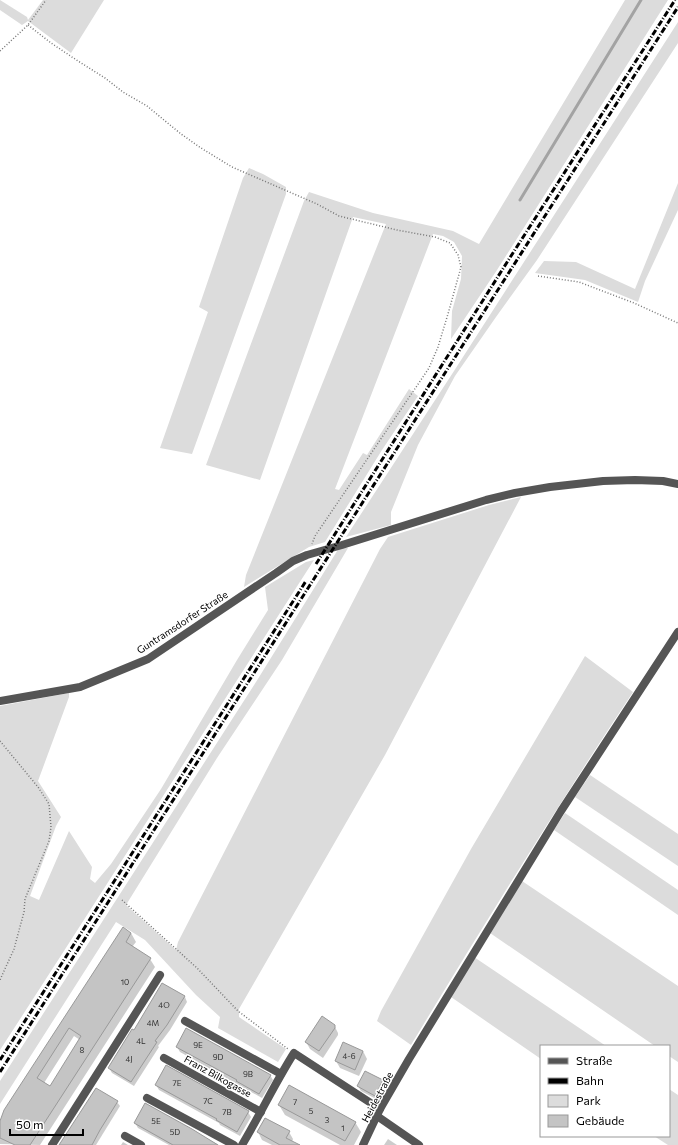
<svg xmlns="http://www.w3.org/2000/svg" width="678" height="1145" font-family="Commissioner,sans-serif">
<rect width="100%" height="100%" fill="#fff"/>
<g fill="#dcdcdc">
<polygon points="0,0 27,17 28,20 43,0 104,0 71,53 28,21 22,25 0,10"/>
<polygon points="625,0 668,0 497,270 451,339 452,311 461,279 462,256 454,242 443,236 433,234 335,489 339,490 363,453 367,455 409,389 418,396 382,450 325,542 309,547 244,587 246,575 386,224 353,217 260,480 206,465 304,201 309,192 373,213 453,231 479,244"/>
<polygon points="678,22 678,43 537,260 496,317 455,376 418,445 391,512 391,525 346,537 454,371"/>
<polygon points="249,168 263,174 286,187 286,194 192,454 160,448 208,312 199,307 243,178"/>
<polygon points="678,183 678,210 645,281 638,302 585,280 535,273 544,261 576,262 635,289"/>
<polygon points="521,497 385,755 239,1009 239,1017 286,1049 278,1062 218,1028 220,1017 196,995 145,940 116,922 0,1104 0,1081 256,682 339,548 348,548 282,660 217,758 126,905 176,950 178,942 380,549 388,537 489,505"/>
<path d="M314 560C209 723 106 887 0 1050V706L69 693V697L38 781 61 817 56 826 30 896 39 900 69 831 92 867 90 879 95 883 111 864 161 789 237 660 268 610 265 587 306 562Z"/>
<path d="M585 656 633 692C556 808 483 926 411 1045L377 1021 381 1011 471 849Z"/>
<polygon points="590,775 678,834 678,866 575,797"/>
<polygon points="565,813 678,890 678,915 554,830"/>
<polygon points="522,881 678,986 678,1062 669,1056 669,1046 655,1046 490,933"/>
<polygon points="474,957 606,1046 541,1046 541,1059 451,997"/>
<polygon points="669,1089 678,1095 678,1145 668,1145 654,1136 669,1136"/>
</g>
<g fill="#0003" fill-rule="evenodd">
<path d="M131 933 136 942 132 947 150 959 155 967 40 1145 0 1144V1124ZM74 1036 80 1040 50 1087 44 1083Z"/>
<polygon points="163,984 185,997 187,1002 170,1030 158,1046 159,1047 134,1086 112,1073 109,1068 134,1031"/>
<polygon points="334,1025 338,1033 338,1035 323,1058 310,1049 306,1042"/>
<polygon points="177,1047 270,1075 273,1080 262,1098 180,1052"/>
<polygon points="363,1051 367,1059 359,1076 340,1068 336,1061"/>
<polygon points="382,1081 385,1085 378,1100 361,1091 358,1086"/>
<polygon points="156,1085 248,1112 251,1117 240,1136 220,1125 219,1123 159,1090"/>
<polygon points="117,1102 120,1106 96,1145 59,1145"/>
<polygon points="146,1105 219,1145 169,1145 138,1128 135,1123"/>
<polygon points="279,1105 355,1122 361,1132 354,1145 340,1145 285,1115"/>
<polygon points="258,1132 289,1132 293,1139 292,1142 298,1145 272,1145 262,1140"/>
<polygon points="388,1139 397,1145 384,1145"/>
<polygon points="123,1142 128,1145 121,1145"/>
</g>
<g fill="none" stroke-linecap="round" stroke-linejoin="round">
<polyline stroke="#a3a3a3" stroke-width="3" points="520,200 641,0"/>
</g>
<g fill="#c4c4c4" stroke="#999" fill-rule="evenodd">
<path d="M123 927 131 933 126 942 151 958 30 1145H15L0 1138V1121L4 1110ZM69 1028 81 1036 50 1086 37 1078Z"/>
<polygon points="162,983 185,996 167,1025 155,1041 157,1042 131,1082 108,1068 132,1029 134,1030"/>
<polygon points="322,1016 335,1025 335,1028 319,1051 305,1042"/>
<polygon points="186,1028 271,1075 259,1094 236,1081 237,1080 176,1047"/>
<polygon points="343,1042 363,1051 355,1070 335,1061"/>
<polygon points="166,1065 249,1111 237,1132 216,1120 217,1119 155,1085"/>
<polygon points="365,1071 383,1080 375,1096 357,1086"/>
<polygon points="289,1085 356,1122 345,1141 278,1105"/>
<polygon points="96,1088 118,1101 100,1130 92,1145 59,1145"/>
<polygon points="145,1103 192,1129 218,1145 173,1145 134,1123"/>
<polygon points="265,1118 290,1131 286,1138 300,1145 280,1145 257,1132"/>
</g>
<g fill="none" stroke-linecap="round" stroke-linejoin="round">
<g stroke="#777" stroke-width="1.5" stroke-dasharray="1 2" stroke-linecap="butt">
<polyline points="28,25 51,43 78,61 105,78 123,92 147,106 181,134 201,148 232,167 317,204 339,216 397,230 435,237 450,243 458,255 461,267 448,314 438,347 429,368 315,536 312,544"/>
<polyline points="0,51 28,25 46,0"/>
<polyline points="538,276 579,282 634,303 678,323"/>
<polyline points="0,741 38,787 49,804 51,827 49,841 25,899 24,912 14,949 0,980"/>
<polyline points="122,900 197,968 238,1011 288,1049"/>
</g>
<g stroke="#555" stroke-width="8">
<polyline points="185,1021 281,1074"/>
<polyline points="164,1058 261,1112"/>
<polyline points="147,1098 234,1145"/>
<polyline points="377,1116 419,1145"/>
<polyline points="125,1136 141,1145"/>
<polyline points="52,1145 160,975"/>
<path d="M242 1145C260 1115 275 1083 294 1053L380 1109"/>
</g>
<g stroke="#555" stroke-width="8">
<polyline points="0,701 80,687 148,659 276,573 293,561 307,555 342,545 486,500 515,493 550,487 603,481 635,480 663,481 678,484"/>
<polyline points="363,1145 380,1109 409,1059 561,811 678,632"/>
</g>
<g stroke="#000" stroke-width="3" stroke-dasharray="6 2 1 2" stroke-linecap="butt">
<polyline points="316,564 511,256 675,0"/>
<polyline points="0,1060 306,581"/>
<polyline points="0,1072 678,7"/>
</g>
</g>
<g text-anchor="middle" dominant-baseline="central" stroke-width="3" stroke-linejoin="round" paint-order="stroke">
<g font-size="8" fill="#313131">
<text x="125" y="982">10</text>
<text x="164" y="1005">4O</text>
<text x="153" y="1023">4M</text>
<text x="141" y="1041">4L</text>
<text x="198" y="1045">9E</text>
<text x="82" y="1050">8</text>
<text x="349" y="1056">4-6</text>
<text x="218" y="1057">9D</text>
<text x="129" y="1059">4J</text>
<text x="248" y="1074">9B</text>
<text x="177" y="1083">7E</text>
<text x="208" y="1101">7C</text>
<text x="295" y="1102">7</text>
<text x="311" y="1111">5</text>
<text x="227" y="1112">7B</text>
<text x="327" y="1120">3</text>
<text x="156" y="1121">5E</text>
<text x="343" y="1128">1</text>
<text x="175" y="1132">5D</text>
</g>
<g font-size="10" fill="#000" stroke="#fff">
<text transform="translate(182 622) rotate(-33)">Guntramsdorfer Straße</text>
<text transform="translate(218 1076) rotate(29)">Franz Bilkogasse</text>
<text transform="translate(377 1097) rotate(-62)">Heidestraße</text>
</g>
</g>
<rect x="540" y="1045" width="130" height="92" fill="#ffffff" stroke="#999999"/>
<rect x="548" y="1058" width="20" height="6" fill="#555555" stroke="#999999"/>
<text x="576" y="1065" font-size="12" fill="#000000">Straße</text>
<rect x="548" y="1078" width="20" height="6" fill="#000000" stroke="#999999"/>
<text x="576" y="1085" font-size="12" fill="#000000">Bahn</text>
<rect x="548" y="1095" width="20" height="12" fill="#dcdcdc" stroke="#999999"/>
<text x="576" y="1105" font-size="12" fill="#000000">Park</text>
<rect x="548" y="1115" width="20" height="12" fill="#c4c4c4" stroke="#999999"/>
<text x="576" y="1125" font-size="12" fill="#000000">Gebäude</text>
<path d="M10 1129v6h73v-6" fill="none" stroke="#000000" stroke-width="2"/>
<text x="16" y="1129" font-size="12" fill="#000000" stroke="#ffffff" stroke-width="3" paint-order="stroke">50 m</text>
</svg>
